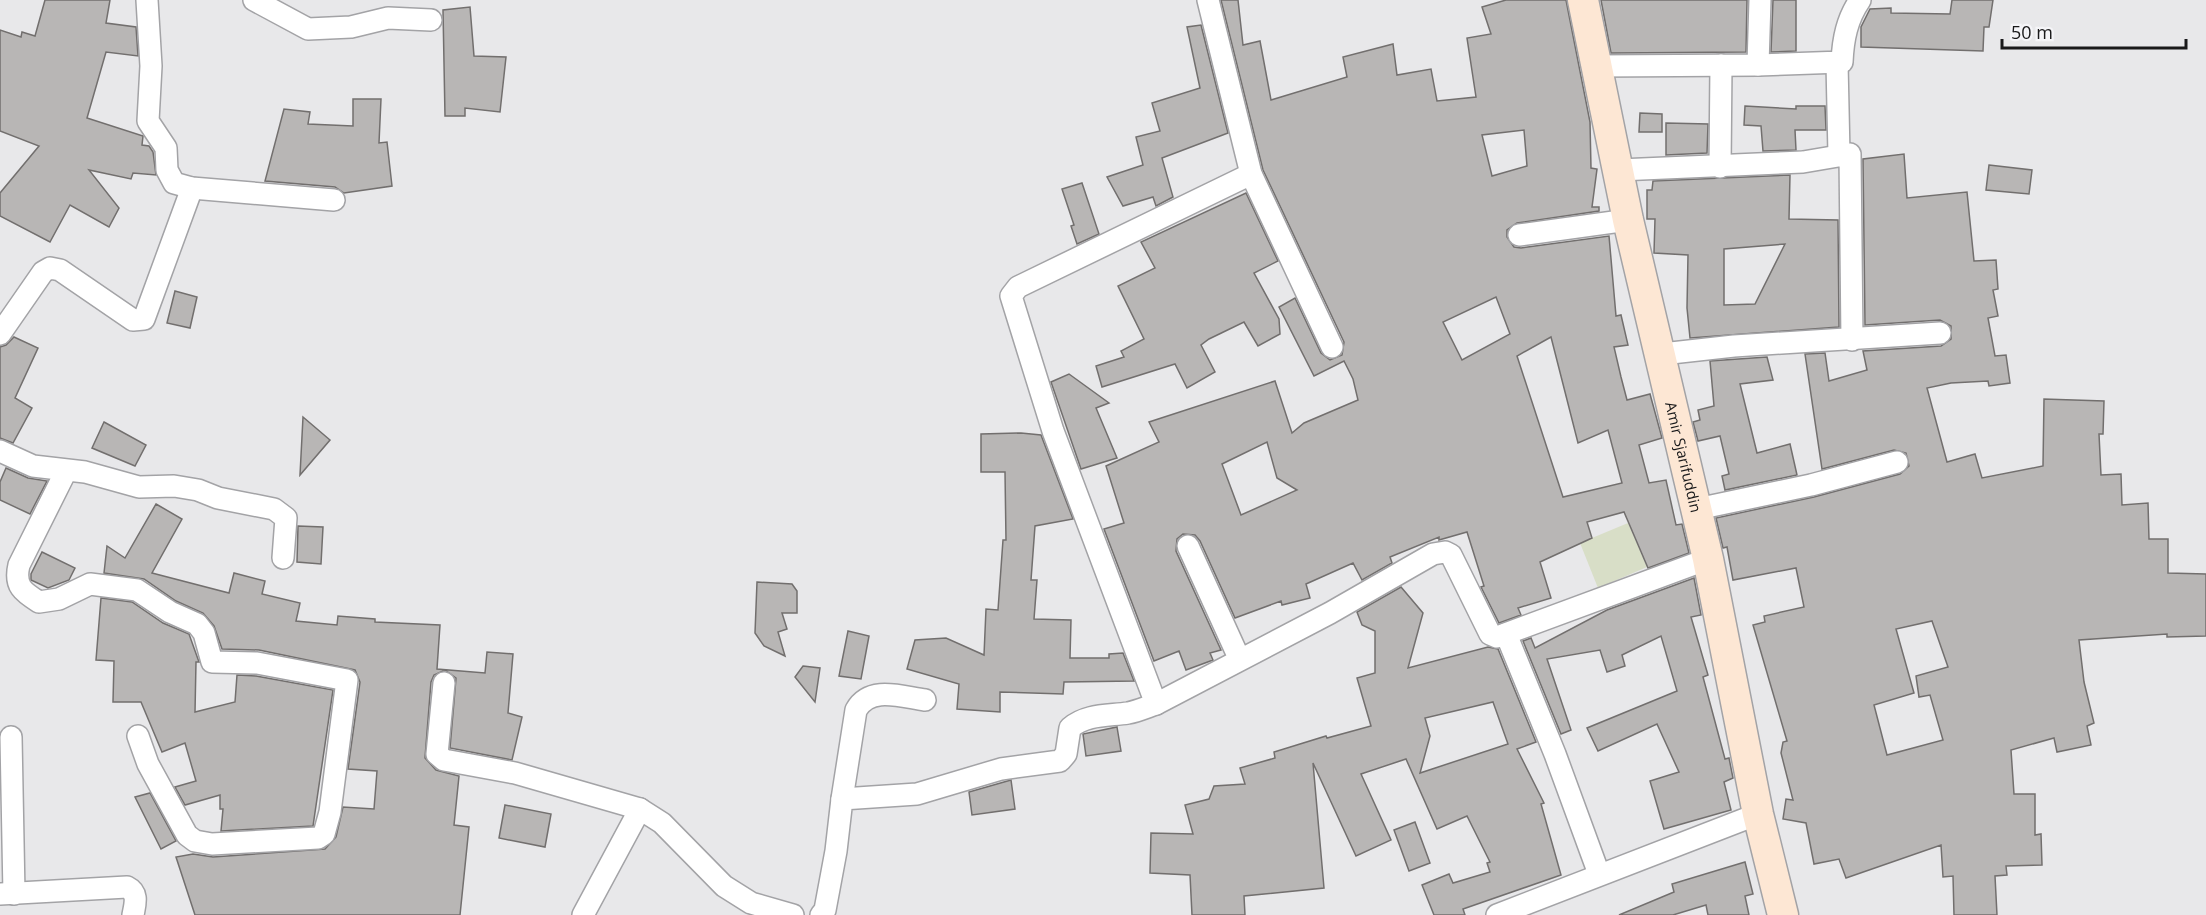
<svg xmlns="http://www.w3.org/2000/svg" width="2206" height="915" font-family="'Open Sans',sans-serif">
<rect width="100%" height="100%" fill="#e8e8ea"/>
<polygon fill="#d8dec7" points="1628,523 1647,567 1598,588 1580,543"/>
<g fill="#b8b6b5" stroke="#726f6e" stroke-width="1.5" fill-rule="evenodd">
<polygon points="45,0 110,0 106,23 136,27 138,56 106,52 87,118 143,136 142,145 149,146 153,152 156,175 133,173 131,179 89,170 119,208 109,227 70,205 50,242 0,216 0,193 39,146 0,131 0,30 21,37 22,32 35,36"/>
<path d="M1221 0H1238L1243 45 1260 41 1271 100 1347 77 1343 57 1393 44 1397 75 1431 69 1437 101 1476 97 1467 38 1491 34 1482 7 1506 0H1566L1590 122 1591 168 1597 169 1592 207H1599V211L1517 223 1507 230V237L1514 247 1521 248 1609 236 1616 316 1621 315 1628 345 1614 347 1621 377 1627 400 1650 394 1662 438 1639 445 1649 483 1666 480 1676 525 1682 524 1689 553 1648 568 1624 512 1587 522 1592 538 1540 562 1551 598 1518 608 1521 615 1499 623 1481 587 1484 586 1467 532 1439 540V537L1390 557 1392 563 1362 580 1353 563 1306 584 1310 598 1282 605 1281 601 1235 618 1200 541 1195 535 1183 534 1177 539 1176 551 1221 650 1210 653 1213 660 1186 670 1179 651 1154 661 1104 529 1124 523 1106 466 1159 442 1149 422 1275 381 1292 433 1304 423 1358 400 1353 379 1344 361 1314 376 1279 307 1295 298 1321 353 1330 360 1342 355 1344 342 1263 170ZM1524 130 1527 166 1492 176 1482 135ZM1496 297 1510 334 1462 360 1443 322ZM1551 337 1578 443 1608 430 1622 483 1563 497 1517 356ZM1267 442 1277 478 1297 490 1241 515 1222 464Z"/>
<polygon points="1601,0 1747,0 1746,52 1611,53"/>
<polygon points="1773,0 1796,0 1796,51 1771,52"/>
<polygon points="1952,0 1993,0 1989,27 1984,27 1983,51 1861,47 1861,27 1870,9 1891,8 1891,13 1950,14"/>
<polygon points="470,7 474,56 506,57 500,112 465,108 465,116 445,116 443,10"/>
<polygon points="1201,25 1228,133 1162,158 1173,197 1156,206 1153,197 1123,206 1107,177 1143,165 1136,137 1160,131 1152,103 1200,88 1187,27"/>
<polygon points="353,99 381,99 379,143 387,142 392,186 344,193 335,187 265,181 284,109 310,112 308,124 353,126"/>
<polygon points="1745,106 1796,109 1796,106 1825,106 1826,130 1795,130 1796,150 1763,151 1761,126 1744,125"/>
<polygon points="1640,113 1662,114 1662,132 1639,132"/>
<polygon points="1666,123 1708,124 1707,153 1666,155"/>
<path d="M1904 154 1907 198 1967 192 1974 261 1996 260 1998 289 1993 290 1998 316 1988 318 1995 356 2006 355 2010 383 1989 386 1988 381 1951 383 1927 388 1947 462 1975 454 1982 478 2043 466 2044 399 2104 401 2103 434H2099L2101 475 2121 474 2122 505 2148 503 2149 539H2168V573L2206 574V636L2167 637V634L2079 640 2084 682 2094 723 2087 726 2091 745 2057 752 2054 738 2011 750 2014 794H2035V835L2041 834 2042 865 2006 866 2007 875 1995 876 1997 915H1954L1953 876 1943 877 1941 845 1846 878 1839 859 1814 864 1806 823 1783 819 1786 799 1793 800 1781 753 1783 742 1787 741 1753 625 1765 622 1764 616 1804 607 1796 568 1733 580 1727 547 1723 548 1716 518 1814 497 1900 474 1909 466 1906 453 1894 450 1822 469 1805 354 1825 353 1829 381 1867 370 1863 351 1941 346 1951 339V326L1940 320 1865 325 1863 159ZM1932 621 1948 667 1916 676 1919 697 1930 695 1943 740 1887 755 1874 705 1914 693 1896 629Z"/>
<polygon points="1989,165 2032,170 2029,194 1986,190"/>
<path d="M1790 175 1789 219 1838 220 1839 327 1690 338 1687 308 1688 255 1654 253 1655 219H1647V190H1652L1653 181ZM1785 244 1755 304 1724 305V249Z"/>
<polygon points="1082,183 1099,234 1077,244 1071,226 1074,225 1062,189"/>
<polygon points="1246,193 1278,261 1254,273 1279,319 1280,334 1258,346 1244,322 1209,339 1201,345 1215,372 1187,388 1175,364 1102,387 1096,366 1124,357 1121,351 1144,339 1118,286 1155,268 1141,242"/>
<polygon points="175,291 197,297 190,328 167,323"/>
<polygon points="14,337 38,348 15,398 32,408 13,443 0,438 0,347 6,345"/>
<polygon points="1767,357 1773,380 1740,384 1757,453 1790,444 1797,475 1725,490 1722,476 1729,474 1720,436 1698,441 1693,422 1700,420 1698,410 1714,406 1710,361"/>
<polygon points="1069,374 1109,403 1096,408 1117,458 1081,469 1051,382"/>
<polygon points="303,417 330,440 300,475"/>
<polygon points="104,422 146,445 135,466 92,448"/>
<polygon points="1021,433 1041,435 1073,519 1035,526 1031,580 1037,580 1034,619 1071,620 1070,658 1109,658 1109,654 1123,653 1134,681 1064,682 1063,694 1000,692 1000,712 957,709 959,684 907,669 915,640 946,638 984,655 986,609 998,610 1003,540 1006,540 1005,472 981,472 981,434"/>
<polygon points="6,468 28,478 47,481 30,514 0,500 0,482"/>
<polygon points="156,504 182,519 152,573 229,593 234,573 265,581 262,594 300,603 296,621 337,625 338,616 375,619 375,622 440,625 437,669 485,673 487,652 513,654 508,713 522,717 512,760 450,748 456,678 445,670 434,675 431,682 425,758 436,770 459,776 454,825 469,827 460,915 195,915 176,857 193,854 213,857 325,849 336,837 343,807 374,809 377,771 348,769 360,682 355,670 259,650 222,649 214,626 203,613 176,601 144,579 104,573 107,546 125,558"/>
<polygon points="298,526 323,527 321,564 297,562"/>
<polygon points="42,552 75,568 69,580 48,588 31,580 31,574"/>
<polygon points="1694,578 1701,615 1691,617 1708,675 1703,677 1725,759 1729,758 1733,778 1724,782 1731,810 1664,829 1650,781 1679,772 1657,724 1598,751 1587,728 1677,691 1661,636 1622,655 1625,666 1607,672 1600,650 1547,659 1571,730 1561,734 1523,641 1531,638 1535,648 1607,610"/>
<polygon points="757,582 792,584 797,591 797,613 782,613 787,629 778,632 785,656 764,646 755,633"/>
<path d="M1401 587 1423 613 1408 668 1488 647 1498 649 1536 742 1517 749 1544 803 1541 804 1561 875 1463 909 1465 915H1434L1422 885 1449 874 1453 883 1490 872 1487 863 1490 862 1467 816 1437 829 1406 759 1361 774 1391 840 1356 856 1313 763 1324 888 1244 896 1245 915H1192L1190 875 1150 873 1151 833 1193 834 1185 805 1209 799 1214 786 1245 784 1240 768 1275 758 1274 752 1326 736 1327 738 1371 726 1357 678 1375 673V631L1362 625 1357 612ZM1493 702 1508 744 1420 773 1430 736 1425 718Z"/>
<polygon points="101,598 132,602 163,623 189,634 199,662 196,662 195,712 235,702 237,675 256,676 333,690 313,826 221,831 223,809 220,809 220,795 185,805 175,787 196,781 185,743 162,752 141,702 113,702 114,661 96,660"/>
<polygon points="848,631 869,636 861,679 839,676"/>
<polygon points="803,666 820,668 815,702 795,677"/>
<polygon points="1117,727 1121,751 1086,756 1083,734"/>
<polygon points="1011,780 1015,809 972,815 969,792"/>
<polygon points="150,793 176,841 161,849 135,797"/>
<polygon points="505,805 551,814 545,847 499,838"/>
<polygon points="1415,822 1430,863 1409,871 1394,830"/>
<polygon points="1745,862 1753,894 1745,896 1749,915 1708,915 1706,905 1673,915 1619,915 1674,892 1672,884"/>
</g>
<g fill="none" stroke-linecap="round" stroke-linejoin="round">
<defs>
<g id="minor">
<polyline points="147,0 151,66 148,121 166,148 167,170 174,183 192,188 334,200"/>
<polyline points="254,0 308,29 351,27 388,18 431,20"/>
<polyline points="1208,0 1251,174 1332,347"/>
<polyline points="1837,63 1839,155"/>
<path d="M1758 65 1842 62C1843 39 1847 19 1860 0"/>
<polyline points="1597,66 1758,65 1760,0"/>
<polyline points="1720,167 1721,65"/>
<polyline points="1619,170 1803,162 1850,154 1852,340"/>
<polyline points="1519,235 1628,220"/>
<polyline points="0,334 43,272 50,268 60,270 133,320 144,319 192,188"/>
<polyline points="1662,354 1734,346 1940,333"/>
<polyline points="0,451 33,466 85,472 139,487 174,486 198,490 218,498 274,509 286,518 283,558"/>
<path d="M66 471 19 565C14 586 23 592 39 602L59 599 90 584 137 590 170 612 197 624 204 633 212 662 257 663 347 680 330 812 324 834 318 838 212 844 195 841 187 835 148 764 138 736"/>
<polyline points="1697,509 1811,485 1897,462"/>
<polyline points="1188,546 1239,658"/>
<polyline points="1506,634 1555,754 1599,874"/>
<polyline points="444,683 437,754 444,760 515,773 640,809 662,823 724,886 751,903 793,915"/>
<polyline points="1156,704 1053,431 1011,296 1018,287 1251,174"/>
<polyline points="11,737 14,894"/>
<path d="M842 799 856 710C870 685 902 697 925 700"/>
<path d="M0 894 127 887C139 893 135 904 133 915"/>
<polyline points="583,915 640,809"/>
<path d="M821 915 825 910 836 851 842 799 917 794 1001 769 1060 761 1066 754 1070 728C1086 714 1108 716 1128 713 1138 711 1147 707 1156 704L1330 613 1433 554 1445 552 1451 555 1490 634 1497 637 1708 559"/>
<polyline points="1497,915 1758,814"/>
</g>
<g id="secondary">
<path id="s1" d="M1583 0 1628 220 1708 559 1758 814 1783 915"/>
</g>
</defs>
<use href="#minor" stroke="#a3a3a6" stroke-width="24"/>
<use href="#secondary" stroke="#a3a3a6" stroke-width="33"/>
<use href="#minor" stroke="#fff" stroke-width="21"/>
<use href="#secondary" stroke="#fde7d4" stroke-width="30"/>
</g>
<g text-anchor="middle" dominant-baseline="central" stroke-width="6" stroke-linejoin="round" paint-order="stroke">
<g font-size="15" fill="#19191a" stroke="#f5f5f8">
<text stroke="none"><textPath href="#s1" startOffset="468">Amir Sjarifuddin</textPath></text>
</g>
</g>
<path d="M2002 39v9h184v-9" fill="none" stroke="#19191a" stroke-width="3"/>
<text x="2011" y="39" font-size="18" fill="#19191a" stroke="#f5f5f8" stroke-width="4.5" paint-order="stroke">50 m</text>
</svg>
